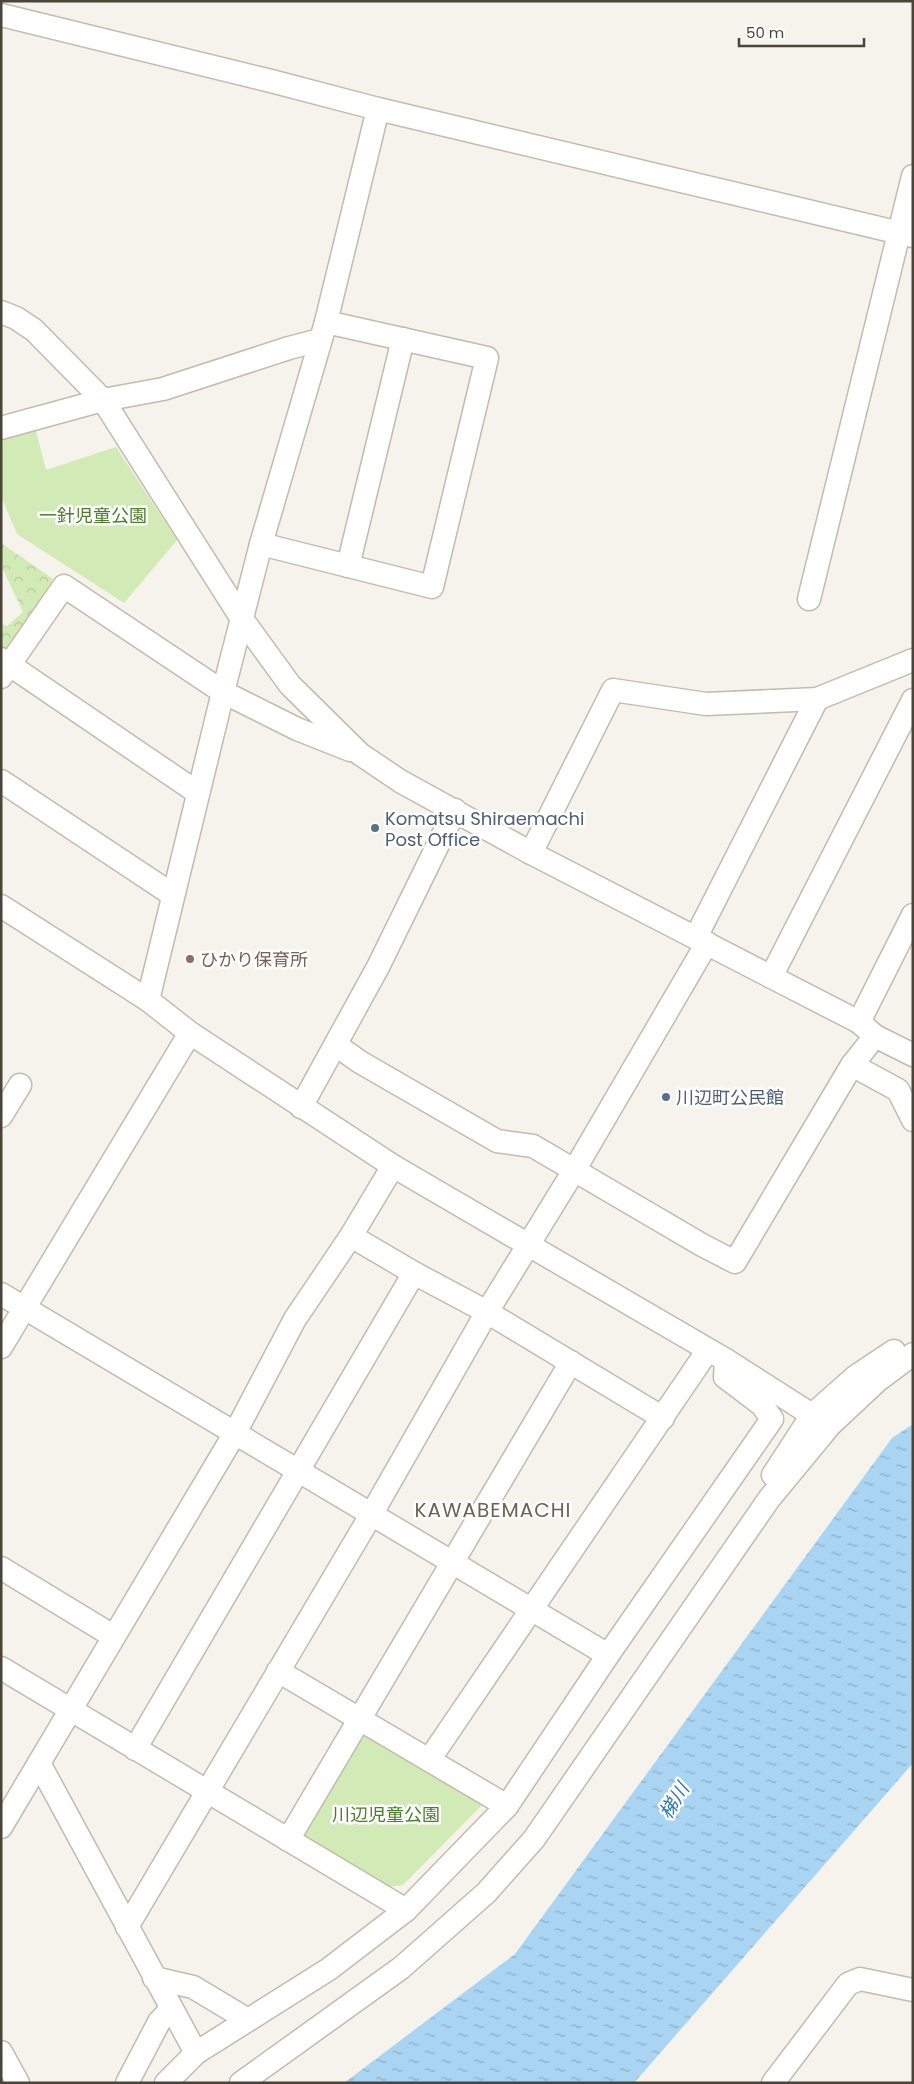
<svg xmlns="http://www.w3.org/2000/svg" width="914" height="2084" font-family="Poppins,'Noto Sans JP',sans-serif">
<defs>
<pattern id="forest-crowns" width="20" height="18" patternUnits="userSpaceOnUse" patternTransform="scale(1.25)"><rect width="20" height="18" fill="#d2eab5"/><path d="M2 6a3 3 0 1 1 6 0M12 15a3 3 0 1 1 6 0" fill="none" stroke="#b6ca9c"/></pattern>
<pattern id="water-ripples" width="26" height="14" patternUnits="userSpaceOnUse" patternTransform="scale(1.25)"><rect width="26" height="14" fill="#a9d4f2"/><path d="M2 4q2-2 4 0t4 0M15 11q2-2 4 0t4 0" fill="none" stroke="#8caec5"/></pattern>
</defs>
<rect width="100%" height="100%" fill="#f6f3ec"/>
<polygon fill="url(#forest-crowns)" points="1,543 53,579 12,646 1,649 1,624 7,626 23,612 1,565"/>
<g fill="#d2eab5">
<polygon points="35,427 46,470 116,447 177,540 124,603 17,534 1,496 1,439"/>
<polygon points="357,1734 374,1736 486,1801 403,1885 387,1887 305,1836 303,1826"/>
</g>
<polygon fill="url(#water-ripples)" points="913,1424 913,1763 634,2083 344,2083 515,1954 892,1438"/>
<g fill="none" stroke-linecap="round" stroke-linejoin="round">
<defs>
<g id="minor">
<polyline points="1,15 271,81 378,109 326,322 261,544 223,692 148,1000"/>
<polyline points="378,109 913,236"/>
<polyline points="1,312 16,318 34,330 103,400 242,619 290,685 360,754 400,781 531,853 859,1022 875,1036 913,1055"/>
<polyline points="1,428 103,400 163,389 289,348 320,340"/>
<polyline points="261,544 432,587 487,358 326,322"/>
<polyline points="348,566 403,339"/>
<polyline points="809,599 913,176"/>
<polyline points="1,659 198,793"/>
<polyline points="1,677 64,586 223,692 297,729 350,750"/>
<polyline points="1,781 173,895"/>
<polyline points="531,853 613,690 706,704 817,699 913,660"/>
<polyline points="1,906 148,1000 190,1033 393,1166 726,1360 812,1415"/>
<polyline points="696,937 817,699"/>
<polyline points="771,977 913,700"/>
<polyline points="859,1022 913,915"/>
<polyline points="336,1045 360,1062 497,1141 533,1146 702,1245 735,1262 852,1065 875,1036"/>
<polyline points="852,1065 898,1090 913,1120"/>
<polyline points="301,1107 378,967 455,810"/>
<polyline points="1,1116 20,1085"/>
<polyline points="351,1236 414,1273 487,1312 663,1418"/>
<polyline points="1,1294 608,1655"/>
<polyline points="1,1347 190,1033"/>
<polyline points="773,1475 812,1415 855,1377 894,1351"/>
<polyline points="1,1568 113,1636"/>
<polyline points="1,1668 406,1910"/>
<polyline points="278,1671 507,1806"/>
<polyline points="135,1749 414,1273"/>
<polyline points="429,1760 708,1350"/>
<polyline points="39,1763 196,2053"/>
<polyline points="1,1827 235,1433 295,1319 351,1236 393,1166"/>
<polyline points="288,1840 571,1362"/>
<polyline points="127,1927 371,1515 487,1312 575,1169 707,943"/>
<polyline points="154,1978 193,1987 248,2020"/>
<polyline points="1,2052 18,2083"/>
<polyline points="127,2083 159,2022 171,2009"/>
<polyline points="166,2083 196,2053 329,1969 406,1910 507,1806 608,1655 772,1419 762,1405 725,1377 726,1360"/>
<polyline points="241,2083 401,1968 486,1893 534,1839 769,1499 830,1425 877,1381 913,1354"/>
<polyline points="773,2083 848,1984 860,1979 913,1990"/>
</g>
</defs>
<use href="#minor" stroke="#c2bbae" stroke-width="25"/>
<use href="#minor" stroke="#fff" stroke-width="22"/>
</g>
<g fill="#5c6f8a" stroke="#fff" stroke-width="2">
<circle cx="375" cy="828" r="5"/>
<circle cx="666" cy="1097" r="5"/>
</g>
<circle fill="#8d6e63" stroke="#fff" stroke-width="2" cx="190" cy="959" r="5"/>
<g text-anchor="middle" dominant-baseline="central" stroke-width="5" stroke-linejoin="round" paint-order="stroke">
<g font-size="18" fill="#4a7f2a" stroke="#fff">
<text x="93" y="515">一針児童公園</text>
<text x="386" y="1814">川辺児童公園</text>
</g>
<g font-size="18" fill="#4e5e75" stroke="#fff" text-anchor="start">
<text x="385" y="818">Komatsu Shiraemachi<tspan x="385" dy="21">Post Office</tspan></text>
<text x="676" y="1097">川辺町公民館</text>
</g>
<g font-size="18" fill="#785e54" stroke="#fff" text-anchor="start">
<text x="200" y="959">ひかり保育所</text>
</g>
<g font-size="19" font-style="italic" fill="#2e7ab2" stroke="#fff">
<text transform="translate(674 1801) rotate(-58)">梯川</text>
</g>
<g font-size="20" letter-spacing="1" fill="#6e6250" stroke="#fff">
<text x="493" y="1510">KAWABEMACHI</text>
</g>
</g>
<rect width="914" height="2084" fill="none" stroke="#4b4439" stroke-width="5"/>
<path d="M739 38v8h125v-8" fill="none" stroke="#4b4439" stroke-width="2.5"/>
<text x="746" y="38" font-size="15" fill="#4b4439" stroke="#ffffff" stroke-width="4" paint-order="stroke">50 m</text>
</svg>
